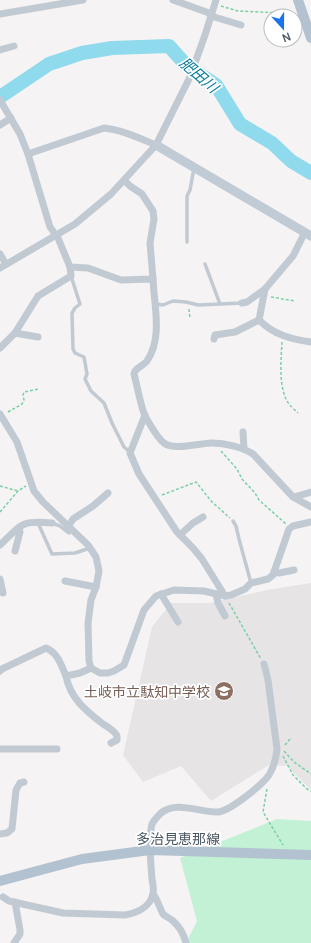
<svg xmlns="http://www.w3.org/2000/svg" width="311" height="943" font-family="Manrope,'Noto Sans JP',sans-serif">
<rect width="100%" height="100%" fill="#f5f3f3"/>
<polygon fill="#e6e4e5" points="311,583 311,790 287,766 269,765 211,801 181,766 143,782 123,755 152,627 171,603 210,603 267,590"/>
<polygon fill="#c3f1d5" points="277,819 311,821 311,943 186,943 197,921 180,858"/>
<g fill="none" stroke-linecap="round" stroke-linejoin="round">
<polyline stroke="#90daee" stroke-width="14" points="0,97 49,64 82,53 112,48 169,46 186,65 216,85 240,124 272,143 291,161 311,173"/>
<g stroke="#7ad0a6" stroke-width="1.5" stroke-dasharray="3 2" stroke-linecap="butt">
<polyline points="221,6 238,11 282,13 288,16"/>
<polyline points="271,297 295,301"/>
<polyline points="189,309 190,319"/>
<path d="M282 342C281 360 278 389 289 404 291 407 295 410 298 413"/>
<polyline points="8,412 22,404 24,400 23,395 24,392 39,389"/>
<polyline points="221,451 237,469 242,479 255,493 259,500 286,524"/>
<polyline points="0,486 18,491"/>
<polyline points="162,495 196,482 212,502 230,518"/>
<polyline points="0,512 18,491 26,486"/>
<polyline points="229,603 261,659"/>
<polyline points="285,745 290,739"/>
<polyline points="284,751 294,762 311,774"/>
<polyline points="283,756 293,775 307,789 311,791"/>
<polyline points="267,789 263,812 283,845"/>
</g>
<g stroke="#c1cad2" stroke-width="3.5">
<polyline points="187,242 187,196 190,190 194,168"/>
<polyline points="205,264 220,304 242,303"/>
<polyline points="71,276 80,304 75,308 72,313 73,349 75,353 84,357 87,374 85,379 91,391 104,403 112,423 124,447 130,452"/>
<polyline points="155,304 163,305 173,301 186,302 198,305 220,304"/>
<polyline points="233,521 236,526 239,539 251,583"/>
<polyline points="38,523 52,554 75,553 90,548"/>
<polyline points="52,523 60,526 69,533 72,530"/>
</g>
<g stroke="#c1cad2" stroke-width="7">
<polyline points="173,0 212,14"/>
<polyline points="0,14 83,0"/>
<polyline points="211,16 241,25"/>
<polyline points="0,50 14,46"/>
<path d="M0 100 20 134 28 154 50 227 58 238 70 267 88 268 121 280 153 279C154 305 163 338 147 361 144 365 138 367 135 371L134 374C137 385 141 407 145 416 149 423 158 439 164 443 174 451 200 443 212 443 225 443 242 447 253 454L293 497 311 507"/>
<polyline points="0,125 11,118"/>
<path d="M28 154 104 128C122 130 139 138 156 145"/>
<polyline points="124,180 130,186 142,194 153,211 154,219 150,243 153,279"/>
<polyline points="0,254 6,264"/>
<polyline points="0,268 75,224 111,194 156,145 190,77 205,35 216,0"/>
<polyline points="242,303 247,302 265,289"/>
<path d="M259 320C274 335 291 339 311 342"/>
<polyline points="15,333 38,337"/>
<polyline points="214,339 215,335 235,332 259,320 265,289 293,256 305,232"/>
<polyline points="0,348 15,333 38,296 71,276 70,267"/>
<polyline points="0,414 17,442 34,491 43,502 88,545 96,557 99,571 96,587 91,600 88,623 89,661 91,668 100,673 108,673 114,671 124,665 144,610 156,596 174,590 204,591 225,596 231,595 245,589 251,583 268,579 273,575 289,529 293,526 311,522"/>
<polyline points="145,415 130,453 139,474 177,532 193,548 202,559 225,596"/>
<polyline points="243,432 244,449"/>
<polyline points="294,497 311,492"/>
<polyline points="68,527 73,519 93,506 108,493"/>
<polyline points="180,535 193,523 203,517"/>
<path d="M0 545C22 524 21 520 52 523"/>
<polyline points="15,551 20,532 19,528"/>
<polyline points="274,572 279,573 294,570"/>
<polyline points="0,579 3,593"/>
<polyline points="65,581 96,587"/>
<polyline points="161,594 178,622"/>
<polyline points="216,594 218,603 225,616"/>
<path d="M0 671 2 669 46 648C58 653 61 665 66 676L80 673 91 668"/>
<path d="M66 676C70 698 86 711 103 724 109 728 114 730 117 736V740L111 743"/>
<polyline points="0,749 57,749"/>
<polyline points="0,834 7,833 12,829 16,790 20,783 24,782"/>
<path d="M153 894C158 900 159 907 163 914 166 917 170 918 173 921 180 927 184 935 186 943"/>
<path d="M3 897 9 901 63 913 125 915C137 913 150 907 153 894 154 890 153 884 152 879 151 864 148 839 152 824 154 820 158 816 161 813 177 800 200 813 218 812 230 811 262 785 269 775 274 767 276 759 277 749L268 680 264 664"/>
<polyline points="14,943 20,934 20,930 15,902"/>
</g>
<polyline stroke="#c1cbd6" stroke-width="9" points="156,145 311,236"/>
<g stroke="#b3c2d1" stroke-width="10">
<polyline points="298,0 311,38"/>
<polyline points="0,881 82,859 150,850 311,855"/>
</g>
</g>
<defs>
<symbol id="school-disc" viewBox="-11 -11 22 22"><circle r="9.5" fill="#8d6e63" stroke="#fff"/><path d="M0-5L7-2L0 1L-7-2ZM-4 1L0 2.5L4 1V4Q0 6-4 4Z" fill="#fff"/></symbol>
</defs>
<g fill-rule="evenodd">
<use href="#school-disc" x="213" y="680" width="22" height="22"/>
</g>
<g text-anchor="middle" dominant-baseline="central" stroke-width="3.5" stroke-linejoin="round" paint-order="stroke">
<g font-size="14" fill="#785e54" stroke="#fff" text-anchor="end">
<text x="210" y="691">土岐市立駄知中学校</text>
</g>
<g font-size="14" fill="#4a5661" stroke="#fff">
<text x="178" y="838">多治見恵那線</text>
</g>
<g font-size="15" font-style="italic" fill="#0c7c9b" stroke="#fff">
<text transform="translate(199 75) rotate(41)">肥田川</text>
</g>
</g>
<g transform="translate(283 28) rotate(159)"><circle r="19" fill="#ffffff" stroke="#b7bbc0"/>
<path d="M0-3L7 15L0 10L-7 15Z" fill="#1a73e8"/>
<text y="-6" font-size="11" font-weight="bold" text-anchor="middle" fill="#4a5661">N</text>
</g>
</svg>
